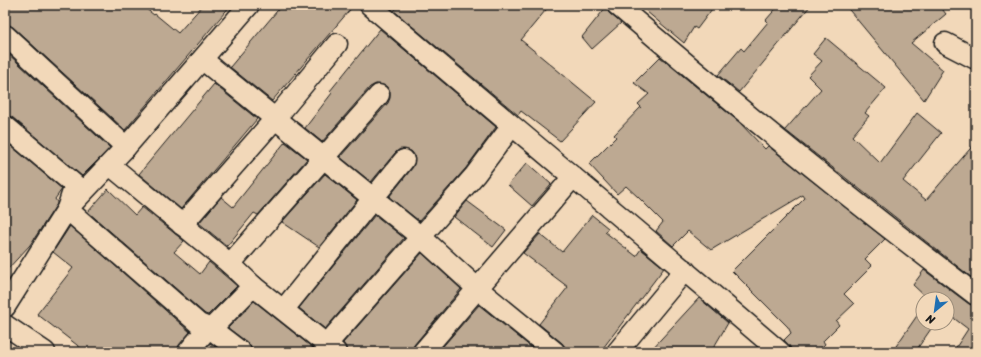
<svg xmlns="http://www.w3.org/2000/svg" width="981" height="357" font-family="Sriracha,sans-serif">
<rect width="100%" height="100%" fill="#f2d8b9"/>
<filter id="ink" filterUnits="userSpaceOnUse"><feTurbulence type="fractalNoise" baseFrequency=".025" numOctaves="2"/><feDisplacementMap in="SourceGraphic" scale="8" xChannelSelector="R" yChannelSelector="G"/><feConvolveMatrix kernelMatrix="1 2 1 2 8 2 1 2 1" color-interpolation-filters="sRGB"/></filter>
<g filter="url(#ink)">
<g fill="#bda992" stroke="#1c1c1c">
<polygon points="5,5 141,5 154,15 155,14 178,33 203,5 231,5 125,130 13,27 5,24"/>
<polygon points="282,5 354,5 272,101 230,67"/>
<polygon points="399,5 550,5 521,40 596,102 560,141 521,111 518,115 394,11"/>
<polygon points="635,5 715,5 697,29 694,27 684,43 640,6 638,8"/>
<polygon points="779,5 811,5 739,92 718,75 741,48 744,51 768,22 766,20"/>
<polygon points="845,5 939,5 946,14 911,43 943,70 924,100"/>
<polygon points="606,7 609,13 621,23 592,49 582,37"/>
<polygon points="380,29 496,127 466,168 419,221 389,197 413,167 415,156 411,151 400,149 395,153 371,182 340,157 388,103 390,98 390,92 386,86 376,84 370,87 322,142 305,128 332,93 330,91"/>
<polygon points="826,38 886,88 865,113 869,116 852,136 880,163 917,113 941,133 903,181 926,200 976,142 976,281 785,130 821,89 808,76 822,61 813,54"/>
<polygon points="5,51 110,148 82,176 12,117 5,115"/>
<polygon points="660,57 739,122 765,149 768,146 885,239 865,259 872,266 844,294 854,304 836,321 839,325 823,341 825,344 817,352 791,352 791,348 784,340 791,333 788,327 732,271 805,198 803,195 711,250 688,231 673,246 656,231 663,222 638,197 626,186 617,194 589,164 616,137 614,135 641,107 638,104 649,94 634,83"/>
<polygon points="214,84 257,119 181,209 139,174"/>
<polygon points="5,141 62,189 55,199 57,202 57,204 30,245 5,272"/>
<polygon points="285,142 307,159 258,215 254,213 227,246 199,223 221,197 233,207"/>
<polygon points="527,163 551,184 532,206 508,185"/>
<polygon points="325,174 357,200 319,247 282,222"/>
<polygon points="108,189 135,215 142,207 184,241 174,252 200,274 209,262 237,286 208,315 205,314 88,212"/>
<polygon points="467,201 506,230 493,247 454,217"/>
<polygon points="375,215 404,238 325,329 299,308"/>
<polygon points="592,215 608,228 605,232 636,256 641,249 664,268 600,352 566,352 562,343 539,324 568,287 523,253 540,234 562,252"/>
<polygon points="70,226 190,332 179,345 177,352 86,352 37,314 73,268 53,252"/>
<polygon points="422,253 461,289 414,345 412,352 347,352 343,343"/>
<polygon points="924,270 969,304 976,306 976,352 953,352 968,329 947,313 947,299 928,299 913,285"/>
<polygon points="699,298 728,323 711,352 649,352"/>
<polygon points="254,301 318,352 252,352 248,343 228,328"/>
<polygon points="479,305 537,352 438,352"/>
<polygon points="923,307 923,323 935,323 915,352 892,352"/>
<polygon points="210,343 222,352 203,352"/>
</g>
<g fill="none" stroke-linecap="round" stroke-linejoin="round">
<defs>
<g id="minor">
<path d="M370 5C506 122 644 235 780 352"/>
<path d="M617 5C734 105 853 202 976 295"/>
<polyline points="5,35 126,147"/>
<polyline points="945,43 976,59"/>
<polyline points="203,60 422,238 478,289 555,352"/>
<polyline points="5,126 75,185 67,209 199,324 211,329 241,352"/>
<polyline points="110,165 230,264 253,286 336,352"/>
<polyline points="182,225 274,120 337,44"/>
<polyline points="230,264 379,95"/>
<polyline points="5,307 67,209 126,147 249,5"/>
<polyline points="284,309 404,160"/>
<polyline points="5,325 45,352"/>
<polyline points="211,329 253,286"/>
<polyline points="327,344 475,175 511,127"/>
<polyline points="188,352 208,328"/>
<polyline points="423,352 573,177"/>
<polyline points="617,352 685,270"/>
</g>
</defs>
<use href="#minor" stroke="#1c1c1c" stroke-width="23"/>
<use href="#minor" stroke="#f2d8b9" stroke-width="20"/>
</g>
</g>
<rect width="981" height="357" fill="none" stroke="#f2d8b9" stroke-width="20"/>
<rect x="10" y="10" width="961" height="337" fill="none" stroke="#1c1c1c" stroke-width="1.5" filter="url(#ink)"/>
<g transform="translate(935 311) rotate(209)"><circle r="19" fill="#f2d8b9" stroke="#9c8d7a"/>
<path d="M0-3L7 15L0 10L-7 15Z" fill="#1f6fb2"/>
<text y="-6" font-size="11" font-weight="bold" text-anchor="middle" fill="#1c1c1c">N</text>
</g>
</svg>
